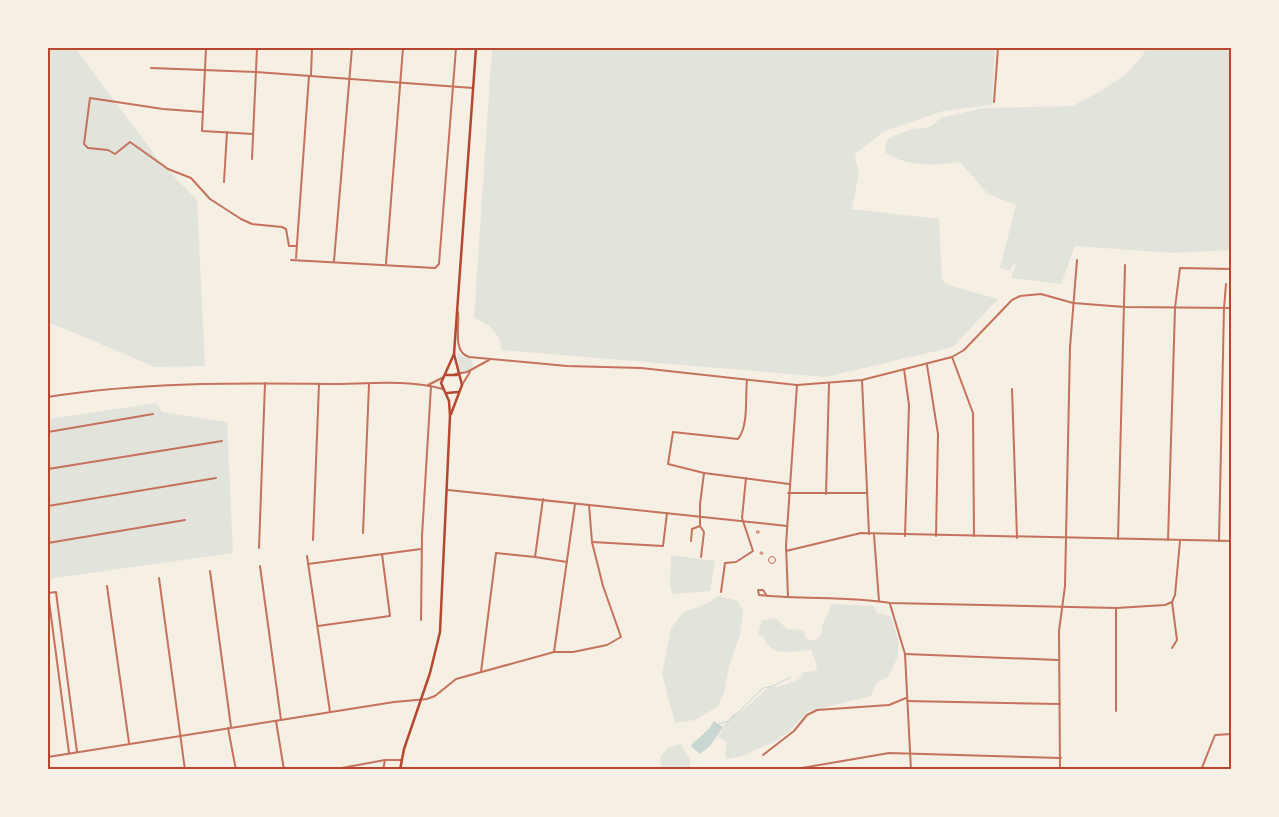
<svg xmlns="http://www.w3.org/2000/svg" width="1279" height="817" font-family="'Source Sans 3',sans-serif">
<rect width="100%" height="100%" fill="#f6efe4"/>
<g fill="#e2e4dc">
<polygon points="48,48 75,48 160,162 197,200 205,366 155,367 48,322"/>
<path d="M492 48H995L992 105 943 111 883 132 856 153 855 158 859 173 852 209 939 219 942 280 948 285 998 299 953 347 826 377 502 350C500 333 490 324 474 318Z"/>
<path d="M1146 48H1231V250L1172 253 1075 246 1061 284 1011 278 1017 261 1009 271 1000 268 1016 205 988 194 960 162C938 166 903 167 885 152L886 141 895 135 913 129 930 127 941 118 982 108 1073 106 1106 88 1126 74 1143 55Z"/>
<polygon points="457,351 462,356 471,359 473,366 467,371 459,372"/>
<polygon points="157,403 162,412 227,422 233,553 48,579 48,419"/>
<polygon points="671,555 715,561 710,591 673,594 670,587"/>
<polygon points="718,596 738,601 743,612 740,635 729,666 724,694 717,707 695,720 675,723 662,674 671,628 683,613 710,602"/>
<path d="M831 604 874 606 877 613 891 616 899 643 898 656 889 676 876 684 871 696 807 712 789 732 775 741 743 756 727 759 725 753 727 742 718 737 725 724 733 714 743 710 769 687H778L799 679 804 672 815 671 817 666 811 650C794 651 769 658 764 637L758 634 762 621 775 618 787 629 804 630 805 638C814 642 817 641 822 633 821 621 830 615 831 604Z"/>
<polygon points="681,744 690,760 690,769 666,769 661,766 660,757 668,748"/>
</g>
<polygon fill="#c9d6d2" points="714,721 723,727 710,746 700,754 691,746 692,744 709,729"/>
<g fill="none" stroke-linecap="round" stroke-linejoin="round">
<polyline stroke="#c9d6d2" stroke-width="1" points="719,724 729,721 763,688 773,686 791,677"/>
<g stroke="#c5725c" stroke-width="1">
<rect x="757" y="531" width="2" height="2"/>
<polygon points="762,552 763,554 760,554 760,553"/>
<circle cx="772" cy="560" r="3.5"/>
</g>
<g stroke="#c5725c" stroke-width="2">
<polyline points="206,48 202,131 253,134"/>
<polyline points="151,68 256,72 473,88"/>
<polyline points="311,75 312,48"/>
<polyline points="994,102 998,48"/>
<polyline points="203,112 163,109 90,98 84,144 88,148 108,150 115,154 130,142 168,169 191,178 210,199 241,219 252,224 282,227 286,229 289,246 297,246"/>
<polyline points="252,159 257,48"/>
<polyline points="224,182 227,132"/>
<polyline points="296,258 309,76"/>
<polyline points="291,260 435,268 439,264 456,48"/>
<polyline points="334,261 352,48"/>
<polyline points="386,264 403,48"/>
<path d="M458 312C460 326 452 352 469 357L567 366 641 368 797 385 862 380 952 357 964 350 1012 300 1020 296 1041 294 1073 303 1125 307 1232 308"/>
<polyline points="952,357 973,413 974,536"/>
<polyline points="927,365 938,434 936,536"/>
<polyline points="904,369 909,405 905,536"/>
<polyline points="455,374 467,372 489,360"/>
<path d="M747 380C745 397 749 425 738 439L673 432 668 464 704 473 789 484"/>
<polyline points="862,380 869,534"/>
<polyline points="462,385 470,372"/>
<polyline points="1012,389 1017,538"/>
<polyline points="48,432 153,414"/>
<polyline points="48,469 222,441"/>
<polyline points="448,490 787,526"/>
<polyline points="788,493 866,493"/>
<polyline points="826,494 829,384"/>
<polyline points="48,506 216,478"/>
<polyline points="363,533 369,384"/>
<polyline points="874,535 879,601"/>
<polyline points="1118,539 1125,265"/>
<polyline points="313,540 319,384"/>
<polyline points="1168,540 1175,308 1180,268 1232,269"/>
<polyline points="691,541 692,529 700,526"/>
<polyline points="1219,541 1224,308 1226,284"/>
<polyline points="592,542 663,546 667,513"/>
<polyline points="48,543 185,520"/>
<polyline points="259,548 265,383"/>
<polyline points="786,551 861,533 1232,541"/>
<polyline points="307,556 330,712"/>
<polyline points="535,557 567,562"/>
<polyline points="701,557 704,532 700,526 700,504 704,473"/>
<polyline points="308,564 421,549"/>
<polyline points="260,566 281,720"/>
<polyline points="210,571 231,727"/>
<polyline points="159,578 185,770"/>
<polyline points="107,586 129,743"/>
<polyline points="721,592 725,563 736,562 753,551 742,518 746,478"/>
<polyline points="48,593 56,592 77,752"/>
<polyline points="48,593 69,753"/>
<path d="M767 596 763 590H758L759 595C803 600 848 596 890 603L1116 608 1165 605 1172 602 1175 595 1180 541"/>
<polyline points="788,597 786,545 797,385"/>
<polyline points="1172,602 1177,640 1172,648"/>
<polyline points="890,604 905,654 911,770"/>
<polyline points="1116,608 1116,711"/>
<polyline points="421,620 422,536 431,386"/>
<polyline points="318,626 390,616 382,554"/>
<polyline points="554,652 575,504"/>
<polyline points="905,654 1058,660"/>
<polyline points="481,672 496,553 535,557 543,499"/>
<polyline points="907,701 1060,704"/>
<polyline points="276,721 284,770"/>
<polyline points="228,728 236,770"/>
<polyline points="763,755 794,731 807,715 817,710 889,705 906,698"/>
<polyline points="48,757 394,702 427,699 435,696 456,679 554,652 573,652 607,645 621,637 603,586 592,542 589,505"/>
<polyline points="331,770 385,760 401,760"/>
<polyline points="383,770 385,760"/>
<polyline points="790,770 889,753 1061,758"/>
<polyline points="1060,770 1059,631 1065,586 1070,347 1077,260"/>
<polyline points="1201,770 1215,735 1232,734"/>
</g>
<g stroke="#c5725c" stroke-width="2">
<polyline points="428,385 444,377"/>
<path d="M48 397C141 382 234 383 329 384 366 384 407 379 443 389"/>
</g>
<g stroke="#b5482f" stroke-width="2.5">
<polyline points="446,375 457,375"/>
<polyline points="447,393 458,392"/>
<polyline points="451,414 462,385 454,354 476,48"/>
<polyline points="400,770 404,749 430,673 440,632 450,416 449,401 441,383 454,354"/>
</g>
</g>
<rect width="1279" height="817" fill="none" stroke="#f6efe4" stroke-width="98"/>
<rect x="49" y="49" width="1181" height="719" fill="none" stroke="#b5482f" stroke-width="2"/>
</svg>
